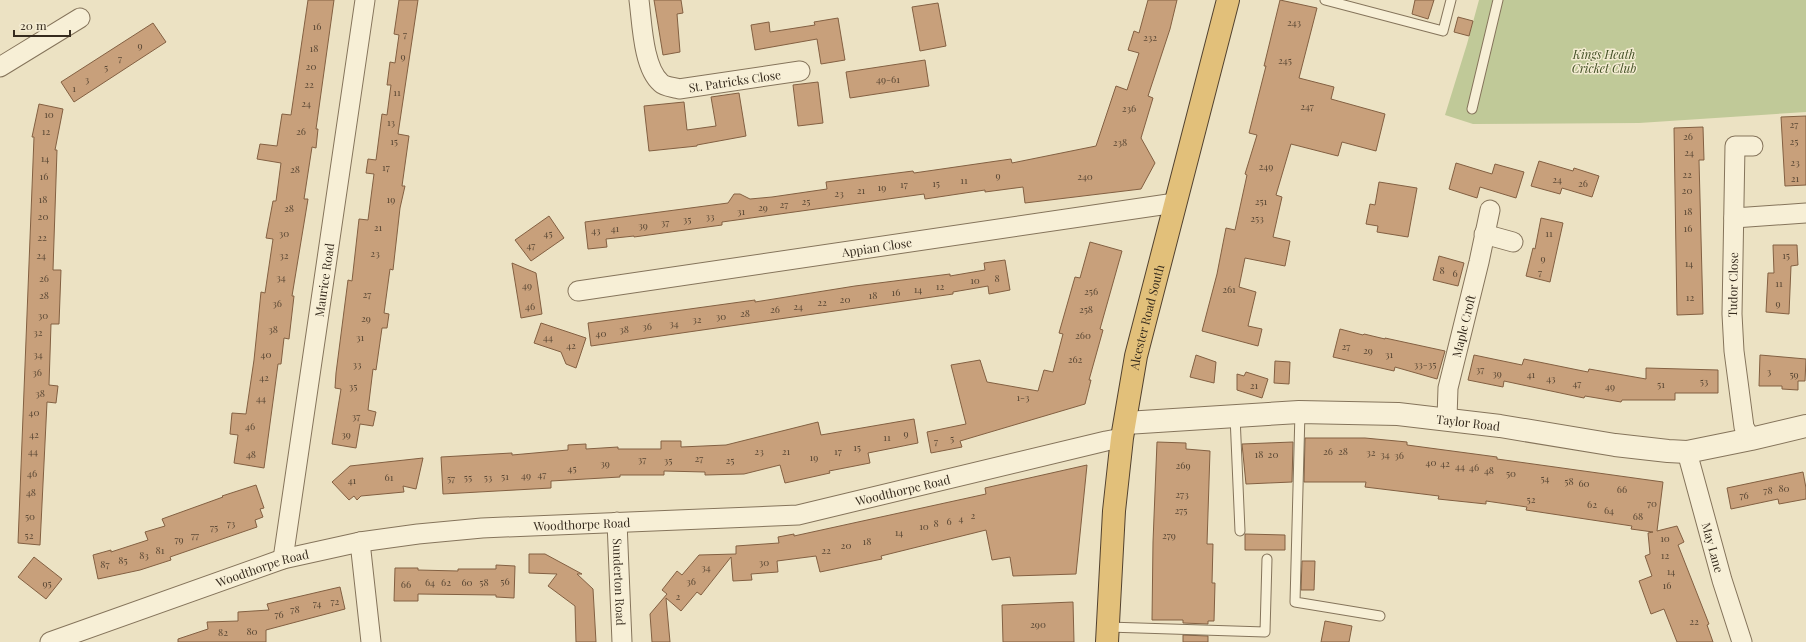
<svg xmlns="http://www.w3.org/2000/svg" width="1806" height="642" font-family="'Playfair Display',serif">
<rect width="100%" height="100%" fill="#ece2c3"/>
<polygon fill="#c0c998" points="1479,0 1806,0 1806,112 1639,123 1473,124 1445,115 1467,44"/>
<g fill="#c8a07b" stroke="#836042">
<polygon points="308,0 334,0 316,129 318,129 316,148 312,147 304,199 308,199 292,296 294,296 289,339 284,338 281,364 278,364 264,468 234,463 238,435 230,434 232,413 246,414 254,360 261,292 265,293 273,239 266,238 273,201 276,201 281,163 257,159 260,144 277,146 282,114 291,115"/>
<polygon points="399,0 418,0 398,134 409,136 402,186 405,186 400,208 393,270 390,269 384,313 389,314 387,328 382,328 376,370 373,369 368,410 376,412 373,426 360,424 356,448 332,444 341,389 335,388 336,373 348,280 352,281 359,219 368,220 374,174 366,173 368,159 376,160 382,114 387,115 391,85 387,85 390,62 395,63 399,35 394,34"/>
<polygon points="654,0 681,0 683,13 677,14 680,52 663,55"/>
<polygon points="1148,0 1177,0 1170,29 1148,96 1153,98 1141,138 1155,163 1141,189 1025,203 1023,187 985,192 985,190 925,199 924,194 722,222 722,225 634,237 634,236 606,239 607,247 588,249 585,222 728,203 734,194 740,194 750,199 772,197 827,189 826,182 913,171 914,173 1011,159 1012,163 1096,146 1116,86 1127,90 1139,53 1128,50 1134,31 1139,33"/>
<polygon points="1280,0 1317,8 1299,78 1334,87 1331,99 1385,114 1376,151 1342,142 1338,156 1291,144 1276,195 1282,197 1273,237 1290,241 1285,266 1245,258 1239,287 1256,292 1248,326 1262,329 1258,346 1202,331 1217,274 1226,228 1235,230 1247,175 1245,174 1257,135 1249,133 1266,66 1264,66"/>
<polygon points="1415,0 1434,0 1428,19 1412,14"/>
<polygon points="938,3 946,46 920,51 912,7"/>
<polygon points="1458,17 1473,21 1469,36 1454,32"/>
<polygon points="838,18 845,60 821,64 817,39 755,50 751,25 769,22 770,32 815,25 814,22"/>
<polygon points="153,23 166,42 74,102 61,82"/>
<polygon points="925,60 929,86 850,98 846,72"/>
<polygon points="818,82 823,123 798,126 793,85"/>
<polygon points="739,93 746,136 697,145 697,146 649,151 644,106 684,102 687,130 716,126 711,97"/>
<polygon points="39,104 63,109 55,150 57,150 53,270 61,270 59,324 51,324 49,385 58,386 56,403 47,402 40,545 18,543 34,137 32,137"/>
<polygon points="1806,116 1806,185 1785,186 1781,117"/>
<polygon points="1703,127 1704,160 1699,160 1703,314 1677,315 1674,128"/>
<polygon points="1539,161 1573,171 1574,168 1599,176 1592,197 1562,188 1560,194 1531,186"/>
<polygon points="1456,163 1492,174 1495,164 1524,172 1516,198 1480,187 1477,198 1449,189"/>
<polygon points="1379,182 1417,188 1408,237 1377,232 1378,226 1366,224 1370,204 1375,205"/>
<polygon points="549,216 564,238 531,261 515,240"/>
<polygon points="1541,218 1563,223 1550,282 1526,276 1533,248 1535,249"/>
<polygon points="1090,242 1122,251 1100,329 1103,330 1089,380 1091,380 1085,404 960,441 962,447 931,453 927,432 966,424 951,365 980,360 987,382 1038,391 1044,370 1053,372 1063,334 1059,333 1075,277 1080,278"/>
<polygon points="1773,245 1797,245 1798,265 1791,266 1789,314 1766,312 1768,273 1774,273"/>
<polygon points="1439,256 1464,263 1458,286 1433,280"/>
<polygon points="1005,260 1010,290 989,294 988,286 953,292 953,294 591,346 588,323 755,300 755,302 855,286 950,274 950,276 985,270 984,263"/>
<polygon points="512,263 536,273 542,314 521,318"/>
<polygon points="541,323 586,338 576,368 566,364 561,352 534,343"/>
<polygon points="1340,329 1363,335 1364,334 1385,339 1385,338 1445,351 1437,379 1395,367 1394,371 1333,357"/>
<polygon points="1196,355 1216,362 1214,383 1190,377"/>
<polygon points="1474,355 1522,365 1524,359 1588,372 1589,369 1646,379 1646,368 1718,370 1718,393 1675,393 1675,400 1622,400 1621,402 1585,396 1584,398 1504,381 1503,387 1468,380"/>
<polygon points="1760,355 1806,359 1805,381 1798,381 1798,390 1782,389 1782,386 1759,386"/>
<polygon points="1275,361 1290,362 1289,384 1274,383"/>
<polygon points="1246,372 1268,379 1262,398 1237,390 1237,374 1244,376"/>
<polygon points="914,419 918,443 868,453 870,463 829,471 830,473 785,483 780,465 744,474 705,475 705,472 664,471 664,475 620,475 620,477 551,481 551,488 443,494 441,457 512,453 512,455 568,450 568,445 586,444 586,449 618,447 618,449 661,449 661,441 681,441 681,447 726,445 818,422 821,435"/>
<polygon points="1305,438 1365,438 1407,442 1407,445 1497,457 1497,459 1663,482 1657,531 1677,526 1684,542 1678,545 1709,624 1707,625 1713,642 1677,642 1664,609 1651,614 1639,581 1652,576 1645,556 1650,554 1648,533 1653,532 1631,529 1632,526 1526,510 1527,507 1486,501 1486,504 1438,499 1439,496 1365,487 1366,482 1304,482"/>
<polygon points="1157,442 1186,443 1186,449 1210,451 1207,544 1213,544 1212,583 1215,583 1214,621 1208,621 1208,624 1183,623 1183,620 1152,620 1153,542"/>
<polygon points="1293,442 1292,482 1246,484 1242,444"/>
<polygon points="423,458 416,489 403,486 404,492 361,496 357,500 354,496 349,500 332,482 350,466"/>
<polygon points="1087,465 1076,574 1013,576 1010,557 992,560 986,530 881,556 882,559 820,572 816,556 777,561 778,572 751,574 752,580 733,581 731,557 701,595 697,592 681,611 666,598 670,642 652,642 650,614 667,594 662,590 677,571 682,575 699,555 736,554 736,546 779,543 778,537 794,534 794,536 986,494 985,488"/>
<polygon points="1803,472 1806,488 1806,499 1779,504 1778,499 1731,509 1727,488"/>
<polygon points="256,485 264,508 260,509 263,517 255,520 257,527 170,557 171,560 140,570 98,579 93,555 111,550 111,552 148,540 145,532 165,526 162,519 223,497 222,496"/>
<polygon points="1245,534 1285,535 1285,550 1245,550"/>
<polygon points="529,554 545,554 582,574 577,574 593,589 596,642 576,642 575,606 548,586 557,574 529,573"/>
<polygon points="34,557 62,579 46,599 18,577"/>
<polygon points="1302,561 1315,561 1314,590 1301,590"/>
<polygon points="496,565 515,566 514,598 496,597 496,595 418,594 418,601 394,601 395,568 418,568 418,570 458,571 458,569 496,569"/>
<polygon points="340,587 345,609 266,630 266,642 178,642 178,639 208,629 207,622 238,621 238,612 269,610 267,604"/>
<polygon points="1073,602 1074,642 1003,642 1002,605"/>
<polygon points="1325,621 1352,626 1349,642 1321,642"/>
<polygon points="1183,635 1208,636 1208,642 1183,642"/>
</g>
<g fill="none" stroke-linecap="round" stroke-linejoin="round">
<defs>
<g id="service">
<polyline points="1325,0 1443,31 1451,0"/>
<polyline points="1472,109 1498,0"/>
<polyline points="1300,412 1295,602 1380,616"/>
<polyline points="1235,416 1240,531"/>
<polyline points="1108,627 1265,632 1267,559"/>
</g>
<g id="minor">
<path id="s1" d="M639 0C642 22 643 68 661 83 665 87 674 87 679 89L800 71"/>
<polyline points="0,67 80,18"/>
<polyline points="1734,218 1806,213"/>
<polyline points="1484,234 1513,242"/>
<path id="s2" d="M578 291 1175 203"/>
<path id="s3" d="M1447 418 1448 388 1479 262 1490 210"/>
<path id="s4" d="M1751 439 1744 427 1734 351 1732 314 1735 146H1753"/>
<path id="s5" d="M1687 452 1722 580 1742 642"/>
<path id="s6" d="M617 522 622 642"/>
<polyline points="360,542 371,642"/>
<path id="s7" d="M283 559 365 0"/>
<path id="s8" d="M50 642 283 559 360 542 418 534 482 528 798 515 1106 441 1122 438"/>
</g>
<g id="tertiary">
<path id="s9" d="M1126 423 1299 412 1398 414 1500 426 1615 445 1668 451 1687 452 1751 439 1806 426"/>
</g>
<g id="trunk">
<path id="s10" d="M1107 642 1114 511 1122 438 1136 356 1228 0"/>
</g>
</defs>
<use href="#service" stroke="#85745b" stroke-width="11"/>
<use href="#minor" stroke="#85745b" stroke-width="21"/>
<use href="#tertiary" stroke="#85745b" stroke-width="24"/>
<use href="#trunk" stroke="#53422f" stroke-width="24"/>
<use href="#service" stroke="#f7efd6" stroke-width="9"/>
<use href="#minor" stroke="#f7efd6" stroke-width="19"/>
<use href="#tertiary" stroke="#f7efd6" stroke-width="22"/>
<use href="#trunk" stroke="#e2c07a" stroke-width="22"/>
</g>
<g text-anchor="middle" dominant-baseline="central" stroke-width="3" stroke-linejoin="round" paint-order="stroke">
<g font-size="10" fill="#5a4835">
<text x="1294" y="22">243</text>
<text x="317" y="26">16</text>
<text x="405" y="34">7</text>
<text x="1150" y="37">232</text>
<text x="140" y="45">9</text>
<text x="314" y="48">18</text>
<text x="403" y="56">9</text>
<text x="120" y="58">7</text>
<text x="1285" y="60">245</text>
<text x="311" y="66">20</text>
<text x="106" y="67">5</text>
<text x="87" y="79">3</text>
<text x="888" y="79">49-61</text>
<text x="309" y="84">22</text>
<text x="74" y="88">1</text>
<text x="397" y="92">11</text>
<text x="306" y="103">24</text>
<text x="1307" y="106">247</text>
<text x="1129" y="108">236</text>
<text x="49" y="114">10</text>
<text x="391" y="122">13</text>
<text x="1794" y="124">27</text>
<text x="46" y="131">12</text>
<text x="301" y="131">26</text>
<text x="1688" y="136">26</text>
<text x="394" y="141">15</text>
<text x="1794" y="141">25</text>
<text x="1120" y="142">238</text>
<text x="1689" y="152">24</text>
<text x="45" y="158">14</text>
<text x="1795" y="162">23</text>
<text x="1266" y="166">249</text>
<text x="386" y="167">17</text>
<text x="295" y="169">28</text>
<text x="1687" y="174">22</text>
<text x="998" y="175">9</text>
<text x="44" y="176">16</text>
<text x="1085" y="176">240</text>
<text x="1795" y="178">21</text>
<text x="1557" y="179">24</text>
<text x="964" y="180">11</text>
<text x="936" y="183">15</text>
<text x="1583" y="183">26</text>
<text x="904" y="184">17</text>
<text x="882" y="187">19</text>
<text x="861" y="190">21</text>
<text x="1687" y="190">20</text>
<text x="839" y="193">23</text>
<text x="43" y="199">18</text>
<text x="391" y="199">19</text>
<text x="806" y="201">25</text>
<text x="1261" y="201">251</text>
<text x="784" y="204">27</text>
<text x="763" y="207">29</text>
<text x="289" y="208">28</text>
<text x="741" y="211">31</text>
<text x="1688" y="211">18</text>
<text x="43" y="216">20</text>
<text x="710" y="216">33</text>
<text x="1257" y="218">253</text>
<text x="687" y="219">35</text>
<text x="665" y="222">37</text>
<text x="643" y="225">39</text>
<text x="378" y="227">21</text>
<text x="615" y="228">41</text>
<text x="1688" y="228">16</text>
<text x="596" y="230">43</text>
<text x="284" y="233">30</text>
<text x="548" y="233">45</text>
<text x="1549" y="233">11</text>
<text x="42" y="237">22</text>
<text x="531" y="245">47</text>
<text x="375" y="253">23</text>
<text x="41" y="255">24</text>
<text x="284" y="255">32</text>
<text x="1786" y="255">15</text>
<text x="1543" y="258">9</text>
<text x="1689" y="263">14</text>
<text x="1442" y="270">8</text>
<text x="1540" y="272">7</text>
<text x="1455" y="273">6</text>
<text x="281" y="277">34</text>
<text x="44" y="278">26</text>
<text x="997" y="278">8</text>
<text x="975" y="280">10</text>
<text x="1779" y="283">11</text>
<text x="527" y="285">49</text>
<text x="940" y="286">12</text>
<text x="918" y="289">14</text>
<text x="1229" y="289">261</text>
<text x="1091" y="291">256</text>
<text x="896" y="292">16</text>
<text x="367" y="294">27</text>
<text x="44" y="295">28</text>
<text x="873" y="295">18</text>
<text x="1690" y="297">12</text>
<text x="845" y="299">20</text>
<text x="822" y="302">22</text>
<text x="277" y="303">36</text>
<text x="1778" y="303">9</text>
<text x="530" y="306">46</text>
<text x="798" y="306">24</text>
<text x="775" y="309">26</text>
<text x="1086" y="309">258</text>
<text x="745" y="313">28</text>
<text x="43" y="315">30</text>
<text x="721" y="316">30</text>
<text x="366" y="318">29</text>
<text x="697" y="319">32</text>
<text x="674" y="323">34</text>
<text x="647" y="326">36</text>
<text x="273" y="329">38</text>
<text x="624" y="329">38</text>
<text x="38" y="332">32</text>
<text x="601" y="333">40</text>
<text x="1083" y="335">260</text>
<text x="360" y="337">31</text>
<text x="548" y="337">44</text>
<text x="571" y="345">42</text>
<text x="1346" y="346">27</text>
<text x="1368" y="350">29</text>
<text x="38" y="354">34</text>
<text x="266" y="354">40</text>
<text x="1389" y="354">31</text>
<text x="1075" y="359">262</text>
<text x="357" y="364">33</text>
<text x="1425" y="364">33-35</text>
<text x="1480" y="369">37</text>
<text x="1769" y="371">3</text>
<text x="37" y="372">36</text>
<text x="1497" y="373">39</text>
<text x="1531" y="374">41</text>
<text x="1794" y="374">59</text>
<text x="264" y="377">42</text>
<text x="1551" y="378">43</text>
<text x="1704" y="381">53</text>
<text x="1577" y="383">47</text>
<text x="1661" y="384">51</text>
<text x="1254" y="385">21</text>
<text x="353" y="386">35</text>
<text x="1610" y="386">49</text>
<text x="40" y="393">38</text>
<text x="1023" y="397">1-3</text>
<text x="261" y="398">44</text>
<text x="34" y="412">40</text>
<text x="356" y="416">37</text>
<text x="250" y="426">46</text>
<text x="906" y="433">9</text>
<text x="34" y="434">42</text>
<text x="346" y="434">39</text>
<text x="887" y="437">11</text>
<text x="952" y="438">5</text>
<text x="936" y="441">7</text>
<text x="857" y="447">15</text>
<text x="33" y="451">44</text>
<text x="759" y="451">23</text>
<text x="786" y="451">21</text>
<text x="838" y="451">17</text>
<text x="1328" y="451">26</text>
<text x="1343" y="451">28</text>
<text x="1371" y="452">32</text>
<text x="251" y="454">48</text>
<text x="1259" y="454">18</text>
<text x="1273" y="454">20</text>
<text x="1385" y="454">34</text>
<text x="1399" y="455">36</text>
<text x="814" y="457">19</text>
<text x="699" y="458">27</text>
<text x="642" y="459">37</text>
<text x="668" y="460">35</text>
<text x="730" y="460">25</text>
<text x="1431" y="462">40</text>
<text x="605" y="463">39</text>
<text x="1445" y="463">42</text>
<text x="1183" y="465">269</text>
<text x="1460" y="466">44</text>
<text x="1474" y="467">46</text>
<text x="572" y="468">45</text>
<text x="1489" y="470">48</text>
<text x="32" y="473">46</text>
<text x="1511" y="473">50</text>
<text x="542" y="474">47</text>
<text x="526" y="475">49</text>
<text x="505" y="476">51</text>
<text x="389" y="477">61</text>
<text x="468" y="477">55</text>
<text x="488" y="477">53</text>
<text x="451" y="478">57</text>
<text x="1545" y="478">54</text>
<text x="352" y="480">41</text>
<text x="1569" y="481">58</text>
<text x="1584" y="483">60</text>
<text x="1784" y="488">80</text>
<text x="1622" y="489">66</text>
<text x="1768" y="490">78</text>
<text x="31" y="492">48</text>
<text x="1182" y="494">273</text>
<text x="1744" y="495">76</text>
<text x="1531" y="499">52</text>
<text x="1652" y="503">70</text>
<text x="1592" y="504">62</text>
<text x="1181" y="510">275</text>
<text x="1609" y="510">64</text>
<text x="973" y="515">2</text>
<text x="30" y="516">50</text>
<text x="1638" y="516">68</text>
<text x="961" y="518">4</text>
<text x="949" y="521">6</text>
<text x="231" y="523">73</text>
<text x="936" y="523">8</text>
<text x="924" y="526">10</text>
<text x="214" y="527">75</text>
<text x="899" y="532">14</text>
<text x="29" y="535">52</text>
<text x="195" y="535">77</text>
<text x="1169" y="535">279</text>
<text x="1665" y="538">10</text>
<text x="179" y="539">79</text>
<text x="867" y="541">18</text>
<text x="846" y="545">20</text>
<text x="160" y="550">81</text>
<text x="826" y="550">22</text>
<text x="144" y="555">83</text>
<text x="1665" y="555">12</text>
<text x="123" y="560">85</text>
<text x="764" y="562">30</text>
<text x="105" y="564">87</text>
<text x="706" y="567">34</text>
<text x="1671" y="571">14</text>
<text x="505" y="581">56</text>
<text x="691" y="581">36</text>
<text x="430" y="582">64</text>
<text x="446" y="582">62</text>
<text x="467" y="582">60</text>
<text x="484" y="582">58</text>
<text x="47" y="583">95</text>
<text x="406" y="584">66</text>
<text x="1667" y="585">16</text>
<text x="678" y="596">2</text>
<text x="335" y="601">72</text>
<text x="317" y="603">74</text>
<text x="295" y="609">78</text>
<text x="279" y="614">76</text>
<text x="1694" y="621">22</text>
<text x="1038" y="624">290</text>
<text x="252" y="631">80</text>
<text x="223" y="632">82</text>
</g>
<g font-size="12" font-style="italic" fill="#445126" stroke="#f4ecd2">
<text x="1604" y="54">Kings Heath<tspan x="1604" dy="14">Cricket Club</tspan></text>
</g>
<g font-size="12" fill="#362b1e" stroke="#f4ecd2">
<text stroke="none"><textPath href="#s1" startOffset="163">St. Patricks Close</textPath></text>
<text stroke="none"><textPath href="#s2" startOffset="302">Appian Close</textPath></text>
<text stroke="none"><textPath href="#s7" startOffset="282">Maurice Road</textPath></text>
<text stroke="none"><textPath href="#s4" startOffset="157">Tudor Close</textPath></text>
<text stroke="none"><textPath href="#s10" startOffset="328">Alcester Road South</textPath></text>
<text stroke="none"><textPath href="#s3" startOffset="94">Maple Croft</textPath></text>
<text stroke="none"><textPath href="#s9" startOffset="343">Taylor Road</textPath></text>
<text stroke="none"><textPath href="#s8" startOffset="873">Woodthorpe Road</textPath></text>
<text stroke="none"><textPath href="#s8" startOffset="549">Woodthorpe Road</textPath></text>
<text stroke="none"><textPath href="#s5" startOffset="99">May Lane</textPath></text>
<text stroke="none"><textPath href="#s8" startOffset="225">Woodthorpe Road</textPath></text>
<text stroke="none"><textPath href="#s6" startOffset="60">Sunderton Road</textPath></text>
</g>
</g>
<path d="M14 30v6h56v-6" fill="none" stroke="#362b1e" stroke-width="2"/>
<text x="20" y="30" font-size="12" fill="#362b1e" stroke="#f4ecd2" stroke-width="3" paint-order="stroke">20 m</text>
</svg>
